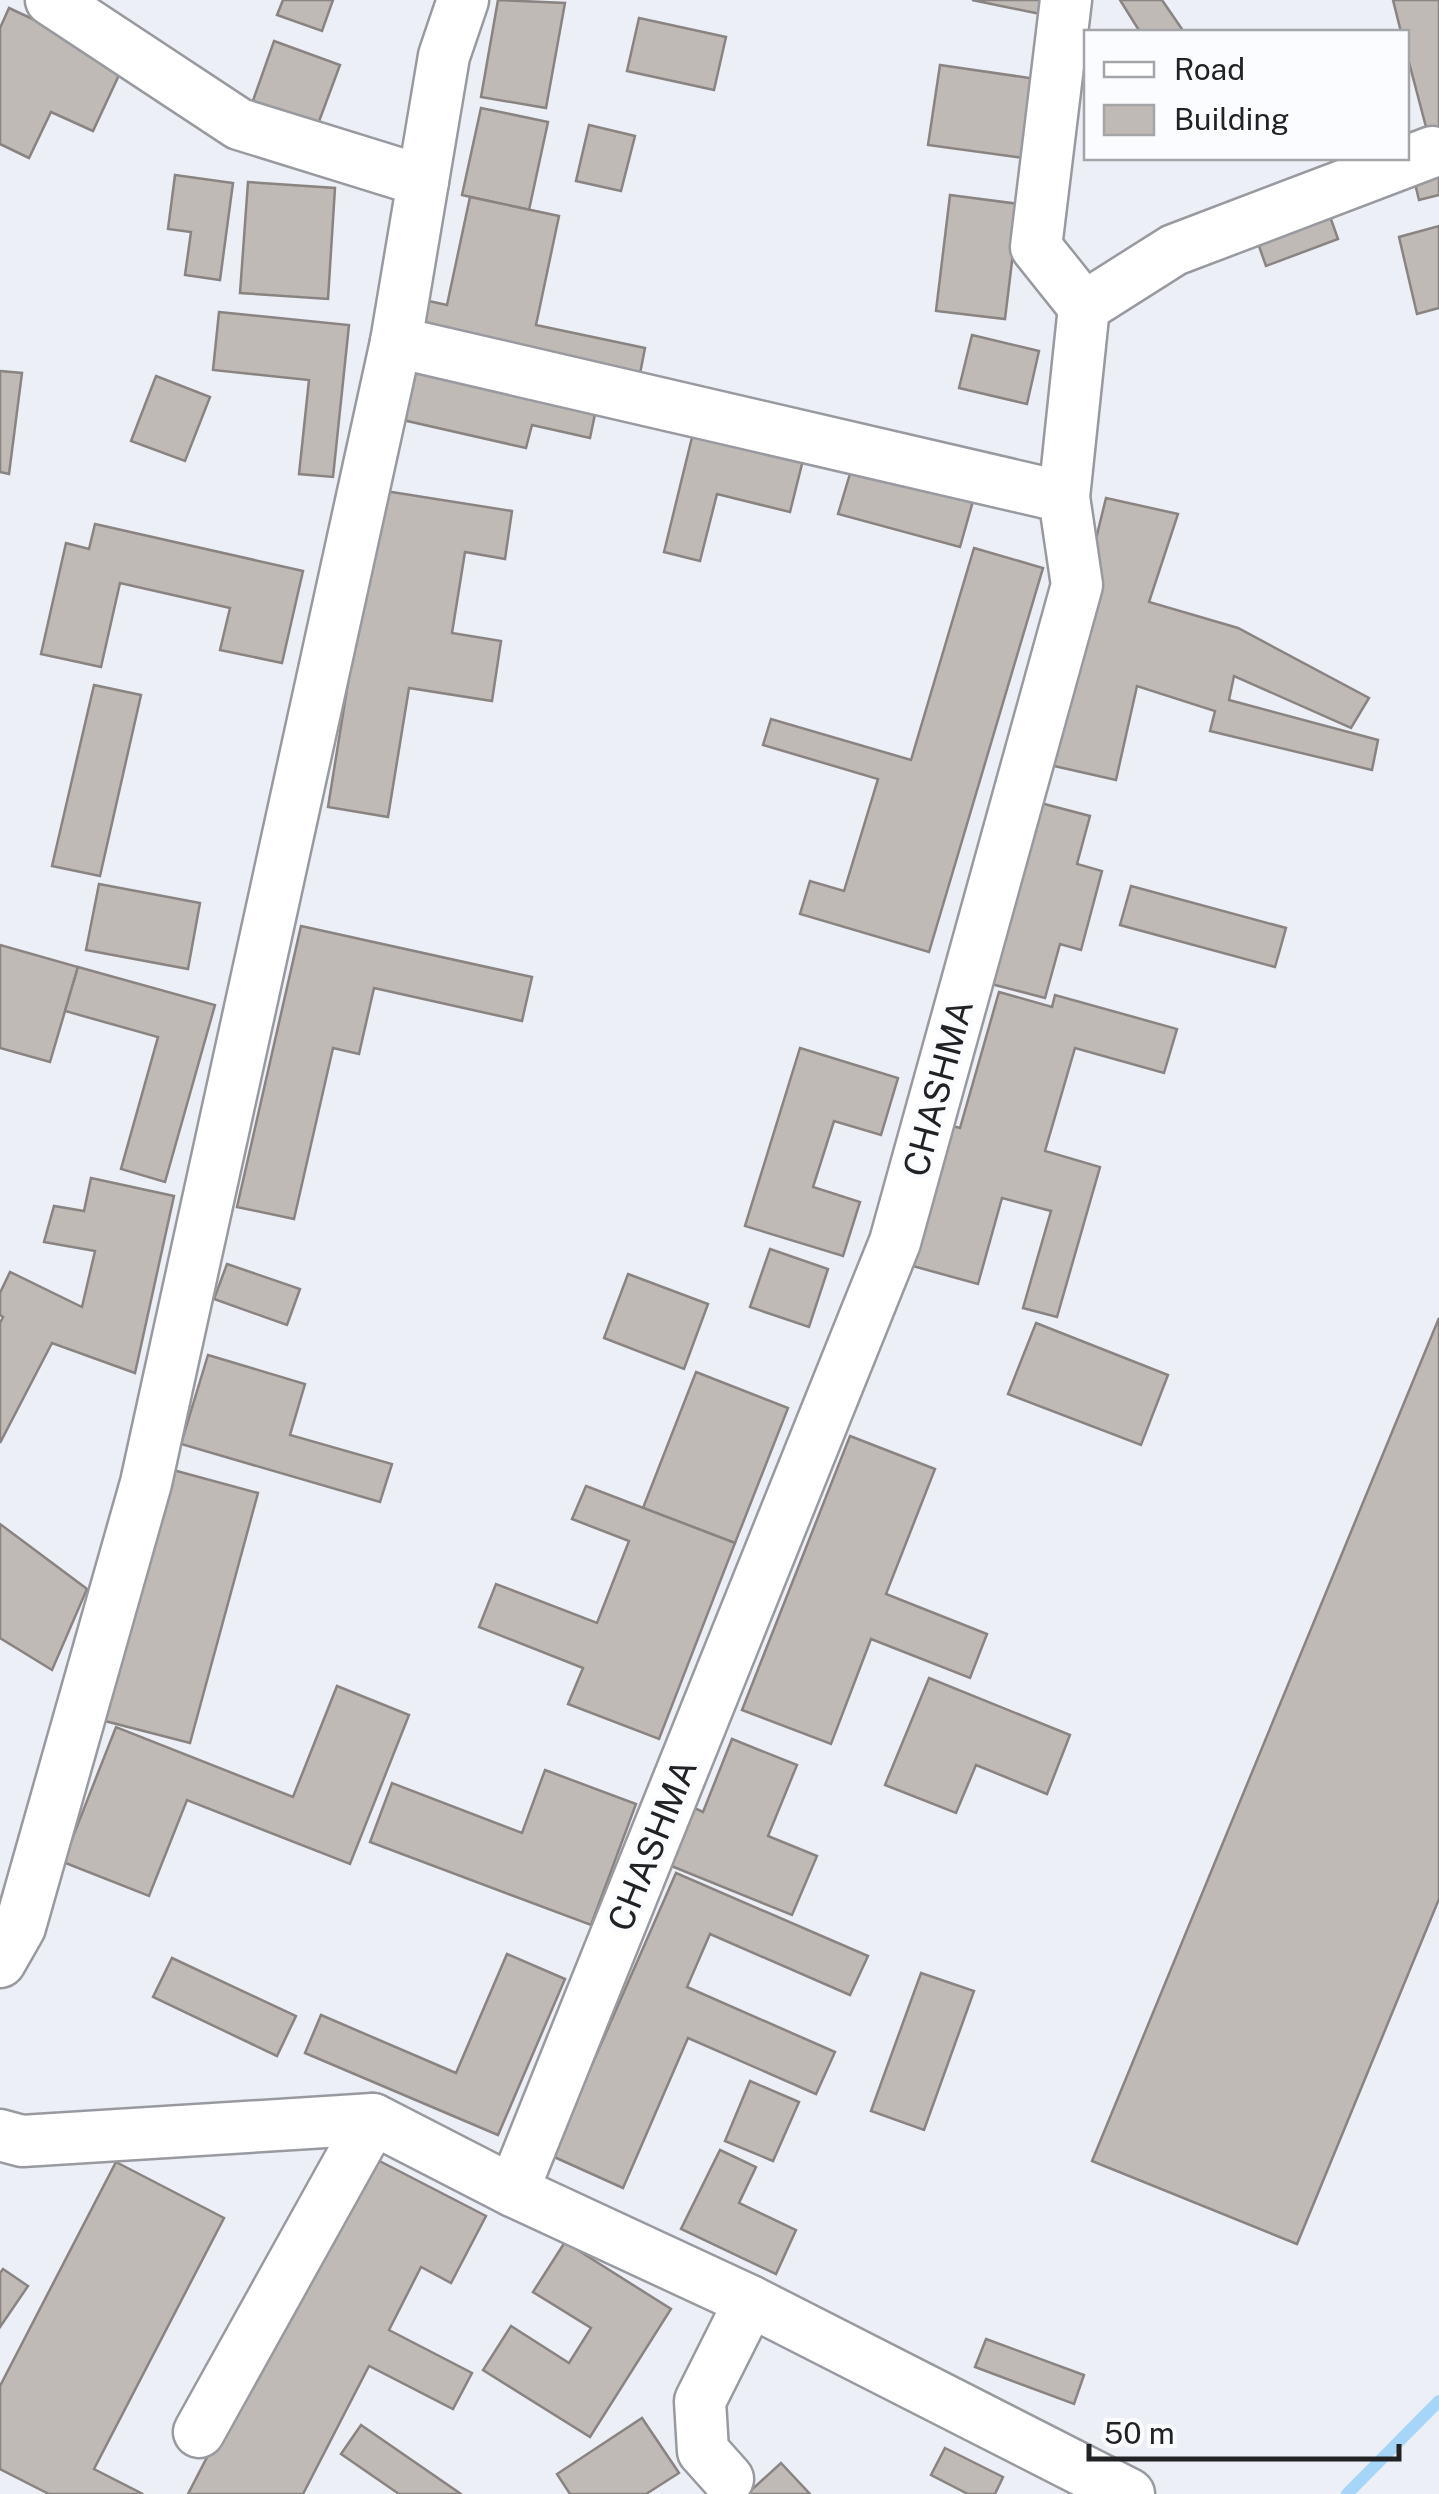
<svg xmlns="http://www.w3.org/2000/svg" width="1439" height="2494" font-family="'Public Sans',sans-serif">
<rect width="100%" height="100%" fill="#eceff5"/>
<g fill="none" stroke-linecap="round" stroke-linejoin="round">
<polyline stroke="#a5d6f8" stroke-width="12" points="1347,2494 1439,2401"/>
</g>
<g fill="#c0bab7" stroke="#898381" stroke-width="2.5">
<polygon points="283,0 333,0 322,31 277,15"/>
<polygon points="498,0 565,3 546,108 481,97"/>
<polygon points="972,0 1053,0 1050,16"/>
<polygon points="1120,0 1162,0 1184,32 1140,32"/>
<polygon points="1393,0 1439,0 1439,195 1419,200 1411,167 1435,161 1406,51 1406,32 1401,32"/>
<polygon points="9,8 125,62 93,131 51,112 29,158 0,144 0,28"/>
<polygon points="639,18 726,37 714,90 627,71"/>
<polygon points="274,41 340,65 314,135 249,112"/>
<polygon points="940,65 1036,79 1024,158 928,145"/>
<polygon points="481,108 548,122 529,210 462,195"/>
<polygon points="589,125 635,136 621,191 576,181"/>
<polygon points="175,175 233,183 220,280 185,275 191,232 168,229"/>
<polygon points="248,182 335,188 328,299 240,293"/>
<polygon points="950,195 1019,204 1005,319 936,311"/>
<polygon points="470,197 559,216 536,325 645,348 638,384 407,334 415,298 447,305"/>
<polygon points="1326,205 1338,239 1266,266 1254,232"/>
<polygon points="1439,226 1439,308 1417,314 1399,237"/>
<polygon points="219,312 349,325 333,477 299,474 309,380 213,370"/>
<polygon points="972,335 1039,351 1027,404 959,388"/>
<polygon points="409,353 599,395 590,438 532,425 526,448 394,418"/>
<polygon points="0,371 22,373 9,474 0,472"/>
<polygon points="156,376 210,397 185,461 131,441"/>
<polygon points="695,425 805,452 790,512 717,494 700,561 664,552"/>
<polygon points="852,467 973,501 960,547 838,514"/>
<polygon points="379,490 512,511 505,559 465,552 452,633 501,641 492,701 409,688 388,817 328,807"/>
<polygon points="1106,498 1178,514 1149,602 1238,628 1369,698 1351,728 1234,676 1229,700 1378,740 1372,770 1210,731 1215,711 1137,686 1116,780 1041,763"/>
<polygon points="95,524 303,571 282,663 220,650 230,608 120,583 101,667 41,654 66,543 89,549"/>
<polygon points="974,548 1043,568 929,952 800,914 810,881 844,891 878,779 763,745 771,719 911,760"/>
<polygon points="94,685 141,695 100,876 52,866"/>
<polygon points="1029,800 1090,816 1077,864 1102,871 1081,950 1060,944 1045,998 980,981"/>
<polygon points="99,884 200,903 188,969 86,950"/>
<polygon points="1131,886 1286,928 1275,967 1120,925"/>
<polygon points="301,926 532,977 522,1021 374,988 359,1054 333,1048 294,1219 237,1207"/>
<polygon points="0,945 78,967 50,1062 0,1048"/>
<polygon points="78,967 215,1005 165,1182 121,1169 158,1037 65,1011"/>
<polygon points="999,992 1052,1007 1055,995 1177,1029 1164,1073 1075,1048 1045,1151 1100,1167 1057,1317 1023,1308 1051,1211 1002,1198 978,1284 909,1265 949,1125 960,1128"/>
<polygon points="800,1048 898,1078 881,1135 834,1121 813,1187 860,1202 843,1256 745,1226"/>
<polygon points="91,1178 174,1196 135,1373 52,1343 0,1443 0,1323 3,1317 0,1315 0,1293 10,1272 82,1307 95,1251 44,1242 54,1206 84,1211"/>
<polygon points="770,1249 828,1269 809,1327 750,1307"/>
<polygon points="227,1264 300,1289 287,1325 214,1299"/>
<polygon points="628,1274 708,1304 684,1369 604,1338"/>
<polygon points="1439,1318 1439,1899 1297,2244 1092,2161"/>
<polygon points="1036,1323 1168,1375 1141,1445 1008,1394"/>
<polygon points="208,1355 305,1384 290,1435 392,1464 380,1502 181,1444"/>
<polygon points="696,1372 788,1408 735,1543 643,1508"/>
<polygon points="850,1436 935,1469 886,1594 987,1634 970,1678 871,1639 831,1744 742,1710"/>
<polygon points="173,1470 258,1493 190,1743 105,1721"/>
<polygon points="586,1486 735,1543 659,1739 568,1704 583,1668 479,1627 496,1584 597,1623 629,1541 572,1519"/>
<polygon points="0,1524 87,1589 52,1670 0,1638"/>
<polygon points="929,1678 1070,1735 1047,1794 976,1765 956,1813 885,1785"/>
<polygon points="337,1686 409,1715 350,1864 187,1800 149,1896 63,1862 116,1727 293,1797"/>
<polygon points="732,1739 797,1765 768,1836 817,1856 792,1915 664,1863 688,1805 703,1812"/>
<polygon points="545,1770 636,1804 591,1925 370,1842 392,1783 522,1833"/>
<polygon points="676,1873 868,1956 850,1995 710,1934 687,1987 835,2052 816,2094 688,2038 623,2188 552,2156"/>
<polygon points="507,1954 565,1979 498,2135 305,2053 321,2015 456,2073"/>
<polygon points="172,1958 296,2016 277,2056 153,1997"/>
<polygon points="921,1973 974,1991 924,2130 871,2111"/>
<polygon points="750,2081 799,2102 773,2161 725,2141"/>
<polygon points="720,2150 756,2167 739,2203 796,2230 776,2274 681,2229"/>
<polygon points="364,2153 486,2216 451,2283 421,2267 389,2330 472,2373 453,2409 369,2366 303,2494 188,2494"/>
<polygon points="116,2162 224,2218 94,2469 143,2494 49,2494 0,2469 0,2386"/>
<polygon points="565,2242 671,2309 590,2437 483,2370 511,2326 569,2363 591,2328 533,2292"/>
<polygon points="3,2269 28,2286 0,2327 0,2273"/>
<polygon points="986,2339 1084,2375 1074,2404 975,2367"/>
<polygon points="642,2418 679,2473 646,2494 570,2494 557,2474"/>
<polygon points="361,2425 461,2494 399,2494 341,2454"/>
<polygon points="945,2448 1003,2477 995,2494 968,2494 931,2475"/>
<polygon points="781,2463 810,2494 747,2494"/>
</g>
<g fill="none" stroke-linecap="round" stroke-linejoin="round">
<defs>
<g id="minor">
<polyline points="51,0 239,124 423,181"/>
<polyline points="1066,0 1036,247 1084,307"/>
<polyline points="396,342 1064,497"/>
<polyline points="0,1962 20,1927 146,1483 396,342 444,56 463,0"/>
<polyline points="0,2135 22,2141 373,2119 513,2191 750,2301 1129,2494"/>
<polyline points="513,2191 895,1242 1077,585 1064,497 1084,307 1174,250 1432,152"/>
<polyline points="199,2432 373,2119"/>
<polyline points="728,2479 703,2451 700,2401 750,2301"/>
</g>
</defs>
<use href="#minor" stroke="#989a9f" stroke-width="55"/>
<use href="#minor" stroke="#fff" stroke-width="50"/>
</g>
<g text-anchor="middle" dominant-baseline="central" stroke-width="10" stroke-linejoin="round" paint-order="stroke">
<g font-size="35" fill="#212224" stroke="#fbfcff">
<text transform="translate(938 1088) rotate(-75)">CHASHMA</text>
<text transform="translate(652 1845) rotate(-68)">CHASHMA</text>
</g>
</g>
<rect x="1084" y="30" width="325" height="130" fill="#fbfcff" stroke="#a4a5a7" stroke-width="2.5"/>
<rect x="1104" y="62" width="50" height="15" fill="#ffffff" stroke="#a4a5a7" stroke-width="2.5"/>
<text x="1174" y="80" font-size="30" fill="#212224">Road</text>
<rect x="1104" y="105" width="50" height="30" fill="#c0bab7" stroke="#a4a5a7" stroke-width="2.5"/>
<text x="1174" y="130" font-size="30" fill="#212224">Building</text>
<path d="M1089 2444v15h310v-15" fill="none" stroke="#212224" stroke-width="5"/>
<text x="1104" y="2444" font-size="30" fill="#212224" stroke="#fbfcff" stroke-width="8" paint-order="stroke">50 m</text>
</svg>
